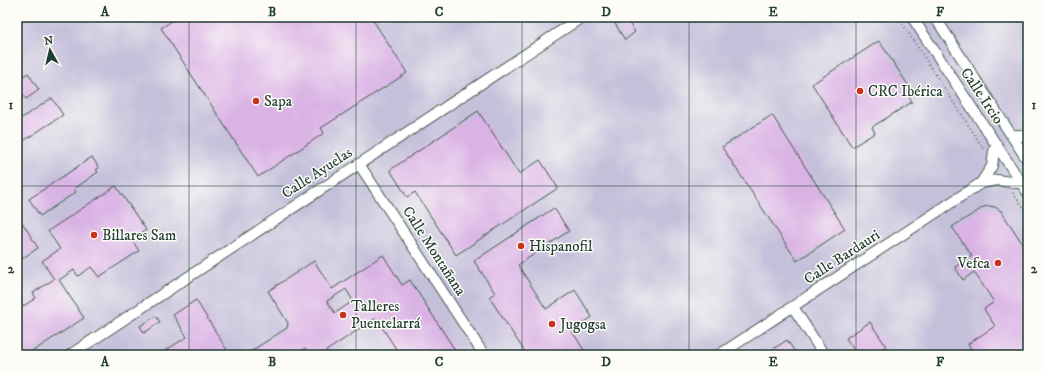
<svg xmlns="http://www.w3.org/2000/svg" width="1045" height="372" font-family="'IM FELL DW Pica',serif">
<rect width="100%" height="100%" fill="#fdfcf7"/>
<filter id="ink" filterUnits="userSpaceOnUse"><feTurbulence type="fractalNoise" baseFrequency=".025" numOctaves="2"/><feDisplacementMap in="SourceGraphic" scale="8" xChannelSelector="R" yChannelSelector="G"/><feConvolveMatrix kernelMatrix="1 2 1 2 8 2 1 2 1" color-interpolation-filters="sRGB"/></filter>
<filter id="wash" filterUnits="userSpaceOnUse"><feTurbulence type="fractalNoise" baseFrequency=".012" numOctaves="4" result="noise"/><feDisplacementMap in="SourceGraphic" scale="16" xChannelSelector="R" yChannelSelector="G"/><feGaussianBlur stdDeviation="0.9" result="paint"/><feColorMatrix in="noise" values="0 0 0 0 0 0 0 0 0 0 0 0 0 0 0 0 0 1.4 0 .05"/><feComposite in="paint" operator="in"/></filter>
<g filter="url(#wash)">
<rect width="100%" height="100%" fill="#f7ead7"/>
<rect fill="#c5c0da" x="17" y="17" width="1011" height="338"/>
<g id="blocks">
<g fill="#dab3e5" fill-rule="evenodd">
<polygon points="178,17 371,17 407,73 321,128 324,133 258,177 161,28"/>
<polygon points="622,17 625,17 635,32 625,40 614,22"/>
<polygon points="879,41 914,94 909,97 912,102 872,127 875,133 852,147 812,84"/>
<polygon points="28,73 39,90 26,99 17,85 17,80"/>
<polygon points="52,98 63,115 17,145 17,121"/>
<polygon points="478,111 519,174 540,160 558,188 456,255 415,192 407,197 390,170"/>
<polygon points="772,115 845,229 797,261 722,147"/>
<polygon points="92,157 99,168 96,170 98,172 74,189 76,192 40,216 29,199"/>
<polygon points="116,186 146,230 132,240 139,251 99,277 91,267 78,276 74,270 59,280 84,318 27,355 20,355 17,351 17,310 36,298 33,293 54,279 42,261 60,249 48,231"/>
<polygon points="988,206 995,207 1001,211 1028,252 1028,355 975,355 968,344 995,326 984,309 994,302 974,272 963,280 955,267 972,256 952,227 984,207"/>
<polygon points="554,208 569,231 518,265 546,309 575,290 592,317 572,331 587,355 527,355 489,297 495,293 474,261"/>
<polygon points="17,214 38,248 17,262"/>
<path d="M383 255 402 285 410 280 458 355H400L376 318 320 355H310L305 348 295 355H245L287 328 288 323 268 291 314 261 332 289ZM346 289 353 301 335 313 327 301Z"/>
<polygon points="196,300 230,355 158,355 187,337 173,315"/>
<polygon points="156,316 160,322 144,333 140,326"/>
<polygon points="870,322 886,346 872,355 857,355 846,338"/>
<polygon points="787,340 797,355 764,355"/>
</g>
</g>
</g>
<g filter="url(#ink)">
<use href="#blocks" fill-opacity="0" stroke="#3f574c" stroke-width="1"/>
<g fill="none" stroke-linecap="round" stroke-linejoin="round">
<defs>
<g id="minor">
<polyline points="912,17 1028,193"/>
<polyline points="935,17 1028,161"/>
<polyline points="1012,136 1019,135 1028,137"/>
<polyline points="359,164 484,355"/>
<polyline points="981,183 997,180 1016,183 1021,183"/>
<polyline points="793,307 824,355"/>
<polyline points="70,355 582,17"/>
<polyline points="719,355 981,183 992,166 994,151 997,145"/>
</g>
</defs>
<use href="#minor" stroke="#3f574c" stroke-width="12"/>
<g stroke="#3f574c" stroke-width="1.5" stroke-dasharray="1 3" stroke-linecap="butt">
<polyline points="898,17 984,149"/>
<polyline points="1013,193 1028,214"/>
</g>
<use href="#minor" stroke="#fff" stroke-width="10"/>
</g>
</g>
<path fill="none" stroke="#1f3d34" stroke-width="1" stroke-opacity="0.55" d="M189 17V355M356 17V355M522 17V355M689 17V355M856 17V355M17 186H1028"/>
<g fill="#c8321e" stroke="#fdfcf7" stroke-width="1.5">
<circle cx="860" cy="91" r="4"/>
<circle cx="256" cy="101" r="4"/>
<circle cx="94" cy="235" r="4"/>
<circle cx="521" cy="246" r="4"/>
<circle cx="998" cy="263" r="4"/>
<circle cx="343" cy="315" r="4"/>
<circle cx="552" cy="324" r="4"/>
</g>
<g text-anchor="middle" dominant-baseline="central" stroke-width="3" stroke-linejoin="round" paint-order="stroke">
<g font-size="15" fill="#1f3d34" stroke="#fdfcf7" text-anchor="start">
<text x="868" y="91">CRC Ibérica</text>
<text x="264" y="101">Sapa</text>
<text x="102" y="235">Billares Sam</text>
<text x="529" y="246">Hispanofil</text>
<text x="990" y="263" text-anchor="end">Vefca</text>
<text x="351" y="306">Talleres<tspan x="351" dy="17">Puentelarrá</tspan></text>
<text x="560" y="324">Jugogsa</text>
</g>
<g font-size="15" fill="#1f3d34" stroke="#fdfcf7">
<text transform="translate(982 96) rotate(56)">Calle Ircio</text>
<text transform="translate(317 173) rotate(-33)">Calle Ayuelas</text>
<text transform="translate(434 251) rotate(57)">Calle Montañana</text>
<text transform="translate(842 257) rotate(-33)">Calle Bardauri</text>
</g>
</g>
<rect width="1045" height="372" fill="none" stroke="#fdfcf7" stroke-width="44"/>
<g transform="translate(50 50) rotate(352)" stroke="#fdfcf7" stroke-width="3" paint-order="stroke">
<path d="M0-3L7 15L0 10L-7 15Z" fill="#1f3d34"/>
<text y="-6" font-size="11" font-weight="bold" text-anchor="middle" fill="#1f3d34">N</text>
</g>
<rect x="22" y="22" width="1001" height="328" fill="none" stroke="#1f3d34" stroke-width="1.5"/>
<g font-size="13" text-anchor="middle" font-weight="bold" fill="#1f3d34">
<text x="105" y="16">A</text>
<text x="272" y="16">B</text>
<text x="439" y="16">C</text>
<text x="606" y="16">D</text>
<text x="773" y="16">E</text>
<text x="940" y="16">F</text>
<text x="11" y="109">1</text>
<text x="1034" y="109">1</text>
<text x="11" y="273">2</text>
<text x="1034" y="273">2</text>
<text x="105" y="366">A</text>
<text x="272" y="366">B</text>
<text x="439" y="366">C</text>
<text x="606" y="366">D</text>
<text x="773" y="366">E</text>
<text x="940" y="366">F</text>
</g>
</svg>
